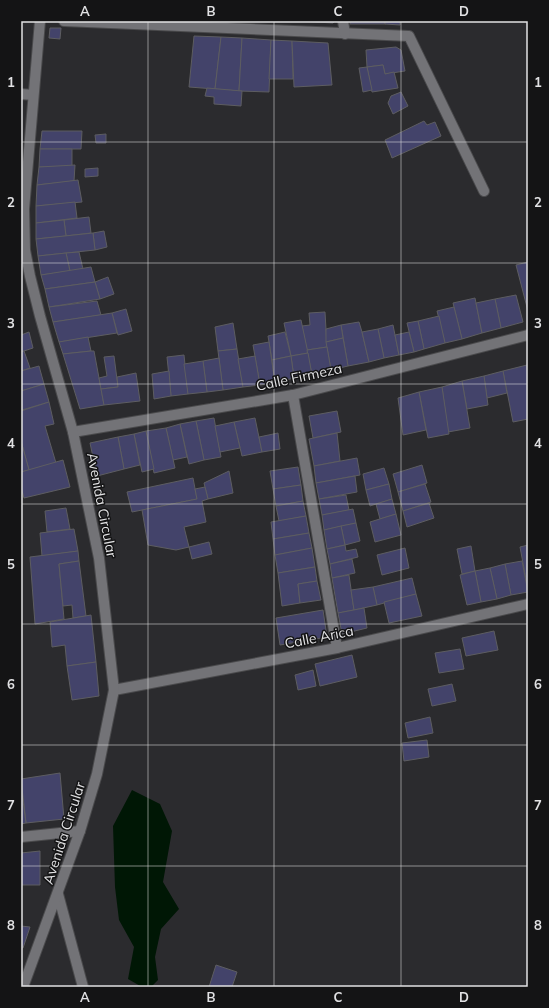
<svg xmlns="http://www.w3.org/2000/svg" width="549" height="1008" font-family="Mulish,sans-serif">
<rect width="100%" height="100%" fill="#2b2b2e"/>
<polygon fill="#001705" points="132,790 160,804 172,831 163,882 179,909 161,929 155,957 158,980 151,987 142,987 128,979 134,947 119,920 115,887 113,826"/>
<g fill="#43436a" stroke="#5d5d61">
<polygon points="299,21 335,21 333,23"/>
<rect x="350" y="21" width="35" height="3"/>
<polygon points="385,21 400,21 400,25 385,24"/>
<polygon points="50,28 61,28 60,39 49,38"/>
<polygon points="194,36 221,37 215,89 189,87"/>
<polygon points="221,37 242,38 239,91 215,89"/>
<polygon points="242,38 271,40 269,92 239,91"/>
<polygon points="271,40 292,41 293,79 269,79"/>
<polygon points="292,41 328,43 332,85 294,87"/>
<polygon points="396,47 401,50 405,71 385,74 383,65 367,67 366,50"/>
<polygon points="383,65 385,74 394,72 398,88 372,92 367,67"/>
<polygon points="367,67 372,90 363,92 359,68"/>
<polygon points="207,88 242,91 241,106 214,104 214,97 205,96"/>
<polygon points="401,92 408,106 393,114 388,103 391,96"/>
<polygon points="424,121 427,125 435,122 441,136 392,158 385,140"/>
<polygon points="42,131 82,131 81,149 40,149"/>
<polygon points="106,134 106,143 96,143 95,135"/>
<polygon points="40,149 72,149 72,166 39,167"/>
<polygon points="75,165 74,181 37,185 39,167"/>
<polygon points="98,168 98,176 85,177 85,169"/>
<polygon points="78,180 82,202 36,206 37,185"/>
<polygon points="75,202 77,218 36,223 36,206"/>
<polygon points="89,217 91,233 66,236 64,220"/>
<polygon points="64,220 66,236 36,239 36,223"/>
<polygon points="104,231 107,247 95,250 93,233"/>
<polygon points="93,233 95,250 38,256 36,239"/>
<polygon points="79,252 83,269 70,271 66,253"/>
<polygon points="66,253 70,271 41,275 38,256"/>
<polygon points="528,262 528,311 516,265"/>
<polygon points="91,267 95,282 45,289 41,275"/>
<polygon points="108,277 114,294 100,299 95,282"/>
<polygon points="95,282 100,299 49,307 45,289"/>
<polygon points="516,295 523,322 501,328 495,299"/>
<polygon points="475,298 482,333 462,339 453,303"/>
<polygon points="495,299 501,328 482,333 476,303"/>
<polygon points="97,301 101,315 53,322 49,307"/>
<polygon points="454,307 462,339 445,343 437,311"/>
<polygon points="126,309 132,331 118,335 112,313"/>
<polygon points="325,312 327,347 307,350 302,326 310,325 309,313"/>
<polygon points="112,313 117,333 59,342 53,322"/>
<polygon points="439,316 445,343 424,349 418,321"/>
<polygon points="301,320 308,353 291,356 284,323"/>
<polygon points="418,321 424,349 414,352 407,323"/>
<polygon points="359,322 362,332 369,362 348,366 341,325"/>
<polygon points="233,323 237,349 218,351 215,327"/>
<polygon points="341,325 343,338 326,342 326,329"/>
<polygon points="393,325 399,355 384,358 378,329"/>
<polygon points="378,329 384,358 369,362 362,332"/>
<polygon points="29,332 33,348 21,352 21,335"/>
<polygon points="285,332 291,356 272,360 268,336"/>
<polygon points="409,332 414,352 399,355 395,335"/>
<polygon points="88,337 91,351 63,354 59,342"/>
<polygon points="343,338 348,366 331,370 326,342"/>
<polygon points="269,342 275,383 260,385 253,345"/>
<polygon points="327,347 331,370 312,375 307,350"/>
<polygon points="237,349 243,387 223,390 218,351"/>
<polygon points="24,351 30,368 21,371 21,352"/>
<polygon points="91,351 94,351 104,405 80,409 63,354"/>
<polygon points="308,353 312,375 294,378 291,356"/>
<polygon points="184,355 188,394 171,396 167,357"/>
<polygon points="114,356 118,387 101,389 99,378 107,376 104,357"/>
<polygon points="255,356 260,385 243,387 238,359"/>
<polygon points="291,356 294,378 275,383 272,360"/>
<polygon points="219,358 223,390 207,392 203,361"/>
<polygon points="203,361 207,392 188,394 184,364"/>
<polygon points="527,365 528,371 528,419 513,422 503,371"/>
<polygon points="39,366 44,384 21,391 21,371"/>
<polygon points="169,371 171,396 154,399 152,374"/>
<polygon points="503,371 507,393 487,398 484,376"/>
<polygon points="136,373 140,401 104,405 101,389 118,387 117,377"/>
<polygon points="484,376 488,405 467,409 462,381"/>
<polygon points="462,381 470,428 448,432 442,387"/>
<polygon points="44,384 49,402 22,410 21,391"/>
<polygon points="442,387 449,434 428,438 419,392"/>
<polygon points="419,392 426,430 403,435 398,398"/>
<polygon points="49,402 54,424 45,426 56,463 29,470 21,441 21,411"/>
<polygon points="337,411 341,432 313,438 309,416"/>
<polygon points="214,418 221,457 204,460 196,421"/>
<polygon points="255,418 262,452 242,456 234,422"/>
<polygon points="196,421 204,460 189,464 180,424"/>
<polygon points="234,422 240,448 220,452 215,426"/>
<polygon points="180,424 187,457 173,460 166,428"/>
<polygon points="166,428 175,468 154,473 146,431"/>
<polygon points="146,431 154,469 142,472 134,434"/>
<polygon points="278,433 280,449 262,452 259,437"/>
<polygon points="337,433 340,461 314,466 309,439"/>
<polygon points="134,434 140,465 124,469 118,437"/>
<polygon points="118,437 124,469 97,476 90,443"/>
<polygon points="21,441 29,470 21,472"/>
<polygon points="357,458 360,475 316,483 314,466"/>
<polygon points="63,460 70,487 24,498 21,487 21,472"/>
<polygon points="422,465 427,483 398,492 393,474"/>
<polygon points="298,467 301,485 273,489 270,471"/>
<polygon points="384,468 389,484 366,490 363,474"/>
<polygon points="229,471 233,493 208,499 204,483"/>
<polygon points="355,476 357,492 319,499 316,483"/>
<polygon points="193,478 197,499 132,512 127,492"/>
<polygon points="389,484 392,499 370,506 366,490"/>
<polygon points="425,484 431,502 403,511 398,492"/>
<polygon points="301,485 303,501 276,506 273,489"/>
<polygon points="205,487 208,499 202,501 206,522 184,527 189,547 176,550 148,545 142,510 197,499 195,489"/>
<polygon points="346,495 349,510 322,515 319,499"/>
<polygon points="392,499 396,514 380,519 376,504"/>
<polygon points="303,501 306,516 279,521 276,506"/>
<polygon points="429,503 434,518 407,527 403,511"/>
<polygon points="66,508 70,529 47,532 45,511"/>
<polygon points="353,509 356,523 324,530 322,515"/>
<polygon points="396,514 401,535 375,542 370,522"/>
<polygon points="306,516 309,533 273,539 271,522"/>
<polygon points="356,523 360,541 345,545 341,526"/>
<polygon points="341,526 345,545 327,549 324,530"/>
<polygon points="74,529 78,551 42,556 40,533"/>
<polygon points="309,533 312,548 275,555 273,539"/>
<polygon points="209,542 212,554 192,559 189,547"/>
<polygon points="345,545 346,551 356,549 358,557 330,564 327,549"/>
<polygon points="528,545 528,590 520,547"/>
<polygon points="471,546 475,571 462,574 457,549"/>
<polygon points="312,548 315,567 278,573 275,555"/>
<polygon points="405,548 409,568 382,575 377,555"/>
<polygon points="78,551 79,561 59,564 64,619 35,624 30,557"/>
<polygon points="352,559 355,573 332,578 330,564"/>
<polygon points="79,561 86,616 73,618 72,605 63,606 59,564"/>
<polygon points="522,561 528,592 511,595 505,564"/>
<polygon points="505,564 511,595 497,599 490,568"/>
<polygon points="315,567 317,581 298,584 300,603 282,606 278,573"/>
<polygon points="490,568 497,599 481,602 475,571"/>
<polygon points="475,571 481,602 467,605 460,575"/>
<polygon points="349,575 354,610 338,613 332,578"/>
<polygon points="412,578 416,594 377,605 373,587"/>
<polygon points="317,581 321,600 300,603 298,584"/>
<polygon points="373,587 377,605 354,610 351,590"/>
<polygon points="416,594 422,616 389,623 384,602"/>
<polygon points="364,608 367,628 342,634 338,613"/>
<polygon points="323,610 327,637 280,645 276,618"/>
<polygon points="91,615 96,662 67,666 65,645 52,647 50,622"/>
<polygon points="494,631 498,650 466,656 462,638"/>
<polygon points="460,649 464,669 439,673 435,653"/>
<polygon points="352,655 357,677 320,686 315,664"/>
<polygon points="96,662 99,696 72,700 67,666"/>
<polygon points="313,670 316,686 298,690 295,675"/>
<polygon points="452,684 456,701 432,706 428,689"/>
<polygon points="430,717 433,733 408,738 405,723"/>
<polygon points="427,740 429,757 404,761 402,743"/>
<polygon points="60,773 64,819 26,823 21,779"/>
<polygon points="21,786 26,823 21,824"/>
<polygon points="40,851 40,885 21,885 21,853"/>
<polygon points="21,926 30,927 23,948 21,948"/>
<polygon points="216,965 237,972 232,987 209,987"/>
</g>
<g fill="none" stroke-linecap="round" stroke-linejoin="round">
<defs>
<g id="street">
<polyline points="64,21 409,36 484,191"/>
<polyline points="343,21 345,34"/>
<polyline points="21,94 33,95"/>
<polyline points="293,395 337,648"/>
<polyline points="73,432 293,395 528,335"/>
<polyline points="114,690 337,648 528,604"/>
<polyline points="21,837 80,831"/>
<polyline points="58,894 83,987"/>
</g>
<polyline id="secondary" points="23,987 80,831 97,774 114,690 99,558 73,432 40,316 30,276 25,250 24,209 40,21"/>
</defs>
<use href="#street" stroke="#4a4a4c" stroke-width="12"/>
<use href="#secondary" stroke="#4a4a4c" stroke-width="12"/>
<use href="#street" stroke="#737377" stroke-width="10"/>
<use href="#secondary" stroke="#737377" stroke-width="10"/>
</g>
<path fill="none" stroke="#e2e2e4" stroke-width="1" stroke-opacity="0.55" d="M148 21V987M274 21V987M401 21V987M21 142H528M21 263H528M21 384H528M21 504H528M21 624H528M21 745H528M21 866H528"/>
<g text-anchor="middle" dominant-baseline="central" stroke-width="3" stroke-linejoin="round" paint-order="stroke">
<g font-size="14" fill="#e2e2e4" stroke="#141415">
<text transform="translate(299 377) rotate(-12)">Calle Firmeza</text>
<text transform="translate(102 505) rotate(79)">Avenida Circular</text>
<text transform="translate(319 637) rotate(-11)">Calle Arica</text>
<text transform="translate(64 833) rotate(-72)">Avenida Circular</text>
</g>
</g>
<rect width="549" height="1008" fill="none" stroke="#141415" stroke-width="44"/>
<rect x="22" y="22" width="505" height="964" fill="none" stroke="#e2e2e4" stroke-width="1.5"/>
<g font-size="13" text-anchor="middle" font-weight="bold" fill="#e2e2e4">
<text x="85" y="16">A</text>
<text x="211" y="16">B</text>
<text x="338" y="16">C</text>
<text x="464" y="16">D</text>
<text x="11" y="87">1</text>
<text x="538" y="87">1</text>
<text x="11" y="207">2</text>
<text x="538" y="207">2</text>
<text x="11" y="328">3</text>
<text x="538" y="328">3</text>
<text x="11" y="448">4</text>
<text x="538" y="448">4</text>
<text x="11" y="569">5</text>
<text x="538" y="569">5</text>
<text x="11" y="689">6</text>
<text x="538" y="689">6</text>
<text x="11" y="810">7</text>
<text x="538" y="810">7</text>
<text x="11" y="930">8</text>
<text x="538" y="930">8</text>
<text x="85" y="1002">A</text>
<text x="211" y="1002">B</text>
<text x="338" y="1002">C</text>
<text x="464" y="1002">D</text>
</g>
</svg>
